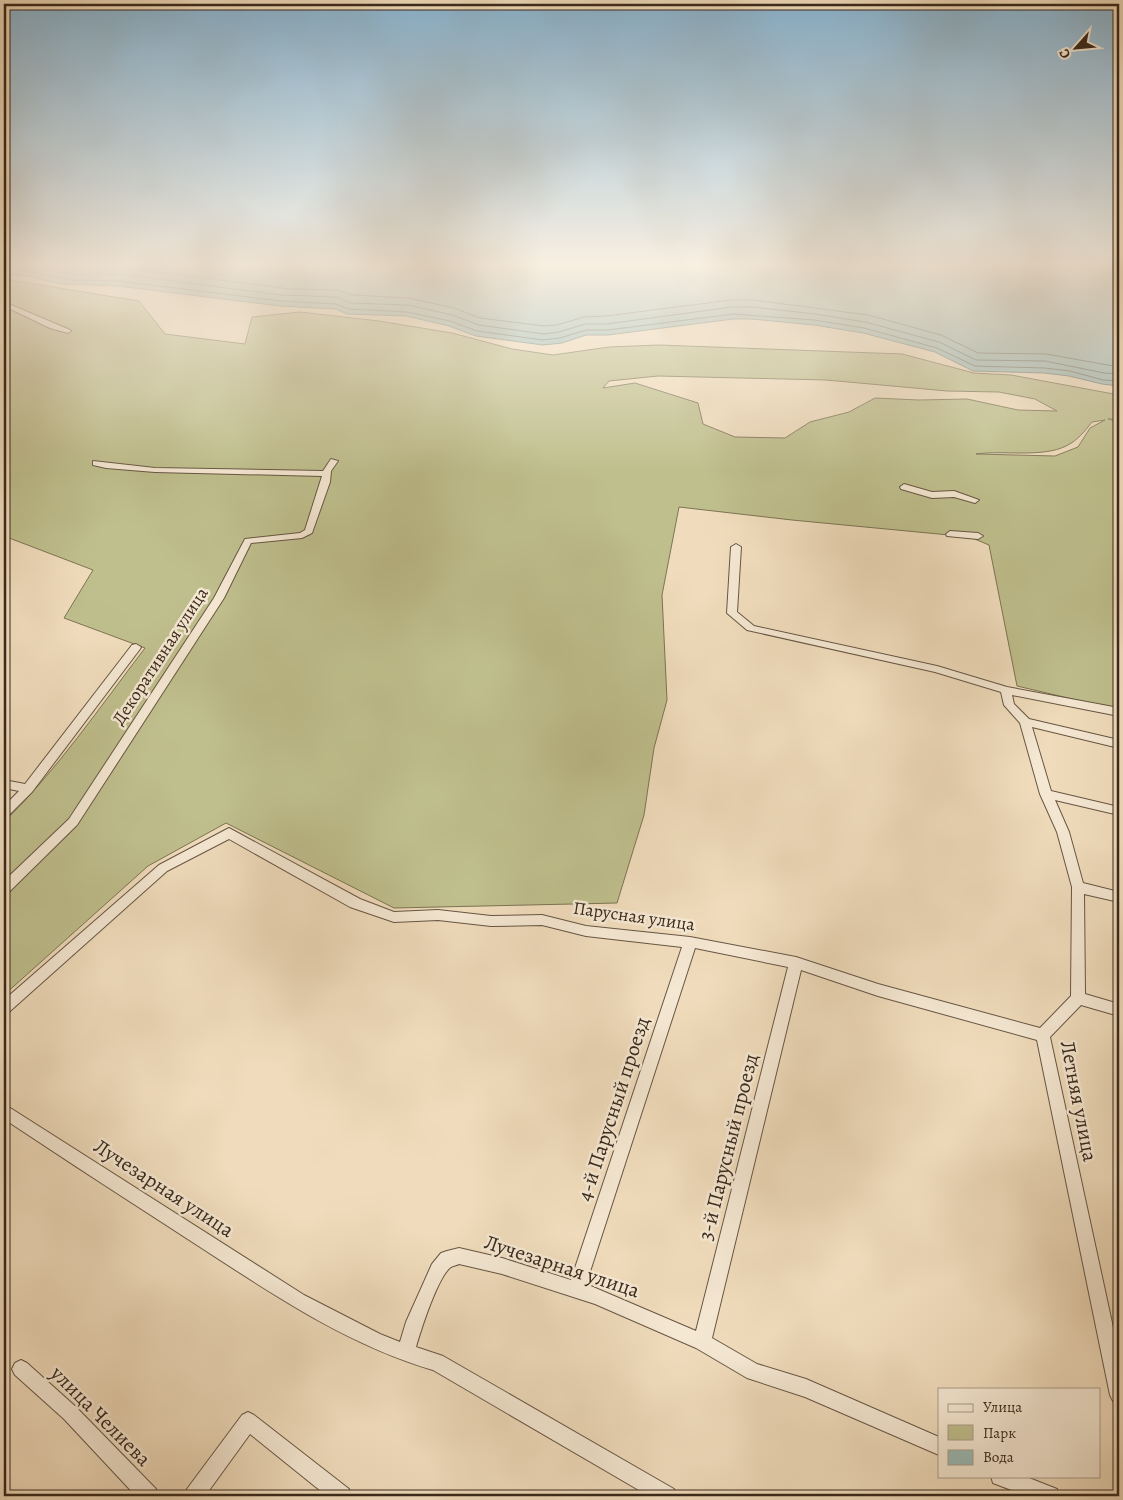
<svg xmlns="http://www.w3.org/2000/svg" width="1123" height="1500" font-family="Alegreya,serif">
<rect width="100%" height="100%" fill="#f0dcbc"/>
<filter id="stains"><feTurbulence type="fractalNoise" baseFrequency=".004" numOctaves="4"/><feColorMatrix values="0 0 0 0 .2 0 0 0 0 .09 0 0 0 0 .02 0 0 0 .5 -.17"/></filter>
<radialGradient id="worn" r=".72"><stop offset=".6" stop-color="#630" stop-opacity="0"/><stop offset="1" stop-color="#630" stop-opacity=".3"/></radialGradient>
<path fill="#bfbf8d" stroke="#7c7454" fill-rule="evenodd" d="M4 279 139 301 165 334 245 344 252 317 300 312 379 321 452 333 512 349 553 355 609 347 659 345 902 354 974 373 1011 375 1119 395V419H1108L1119 422V710L1017 686 989 545 970 537 792 520 679 507 662 595 667 700 654 748 644 815 617 903 394 908 226 823 148 866 4 995V822C57 770 100 707 145 648L64 618 93 570 4 536ZM658 376 826 380 947 391 999 392 1035 399 1057 411 1018 410 967 399 919 400 875 398 849 412 810 422 785 438 735 437 703 424 698 403 635 383 603 388 609 381ZM1105 420 1090 428 1078 447 1055 456 976 454C1003 450 1042 458 1066 446 1077 441 1085 431 1092 422Z"/>
<polygon fill="#9bbab6" stroke="#748078" points="4,262 1119,263 1119,386 1102,384 1069,376 1044,373 973,371 935,352 863,333 814,325 751,319 733,319 608,335 586,335 562,343 543,345 476,336 449,326 406,316 347,314 336,309 280,306 117,286 60,284 28,276 4,275"/>
<g fill="none" stroke-linecap="round" stroke-linejoin="round">
<g stroke="#6a7269" stroke-width="1">
<polyline points="51,262 74,267 120,267 290,289 337,290 352,295 408,298 454,308 480,318 544,326 557,325 584,317 606,316 731,300 753,300 868,315 941,335 978,353 1046,354 1119,367"/>
<polyline points="4,263 23,264 73,274 118,274 281,295 337,297 350,303 408,305 452,315 479,325 544,334 559,332 585,324 607,324 732,307 752,307 815,314 865,322 939,342 976,360 1045,361 1104,373 1119,374"/>
<polyline points="4,270 22,270 73,280 118,281 281,301 336,304 348,309 407,312 450,321 477,331 543,340 560,338 586,330 608,330 733,314 814,320 864,328 937,348 975,366 1044,368 1070,371 1103,380 1119,381"/>
</g>
<defs>
<g id="minor">
<polygon points="4,302 70,330 71,331 68,333 50,328 4,306"/>
<polygon points="331,459 338,461 331,471 330,482 312,533 302,538 251,543 224,598 77,825 8,893 4,894 4,881 69,819 214,598 245,539 300,533 305,530 322,476 155,472 106,468 93,465 93,461 155,468 323,471"/>
<polygon points="904,484 932,492 954,491 979,500 975,503 954,497 932,498 901,489 900,487"/>
<polygon points="950,531 978,533 983,536 978,539 947,536 946,534"/>
<path d="M736 544 741 547 737 612 754 626 937 666 1007 687 1119 708V716L1012 695 1014 704 1029 719 1119 740V748L1032 727 1051 791 1119 807V815L1055 800 1069 832 1083 883 1119 892V902L1084 894 1085 994 1119 1004V1016L1081 1005 1050 1037 1119 1355V1404L1113 1401 1110 1395 1037 1040 878 996 801 970 712 1338 757 1364 806 1379 939 1437V1455L805 1397 747 1378 696 1348 595 1304 502 1274 459 1264C457 1265 453 1266 451 1267 438 1276 421 1330 416 1347L443 1356 674 1489 677 1496H649L433 1370C348 1345 274 1295 200 1247 135 1205 69 1162 4 1119V1104L304 1295 380 1334 400 1342 406 1322 432 1264 441 1253 447 1251 459 1248 502 1258 571 1280 682 947 586 936 542 925 491 926 438 920 394 922 350 907 229 839 167 871 9 1012 4 1014V1000L159 865 229 828 360 899 394 912 438 910 491 916 542 915 586 926 690 937 796 957 878 984 1040 1028 1071 996 1072 887 1057 832 1040 794 1020 723 1004 705 1001 692 935 672 747 630 727 613 731 547ZM695 948 788 967 696 1331 586 1284Z"/>
<polygon points="136,644 141,647 140,649 32,792 8,816 4,817 4,806 19,791 4,788 4,780 25,784 132,645"/>
<polygon points="21,1360 27,1363 76,1407 156,1489 158,1496 136,1496 64,1419 15,1375 12,1369 15,1363"/>
<polygon points="248,1412 254,1415 349,1489 351,1496 327,1496 250,1434 205,1496 185,1496 187,1489 242,1415"/>
<polygon points="991,1476 1024,1476 1057,1489 1060,1496 1027,1496 993,1483"/>
</g>
</defs>
<use href="#minor" stroke="#675644" stroke-width="2"/>
<use href="#minor" fill="#f5e8d3" fill-rule="evenodd"/>
</g>
<linearGradient id="sky" x2="0" y2="1"><stop stop-color="#89b6d4"/><stop offset="0.56" stop-color="#f8efe1"/><stop offset="1" stop-color="#f8efe1" stop-opacity="0"/></linearGradient>
<rect width="1123" height="472" fill="url(#sky)"/>
<g text-anchor="middle" dominant-baseline="central" stroke-width="5" stroke-linejoin="round" paint-order="stroke">
<g font-size="18" fill="#39291c" stroke="#f5e8d3">
<text transform="translate(160 656) rotate(-57)">Декоративная улица</text>
<text transform="translate(634 916) rotate(8)">Парусная улица</text>
</g>
<g font-size="21" fill="#39291c" stroke="#f5e8d3">
<text transform="translate(1079 1101) rotate(79)">Летняя улица</text>
<text transform="translate(613 1109) rotate(-72)">4-й Парусный проезд</text>
<text transform="translate(728 1147) rotate(-76)">3-й Парусный проезд</text>
<text transform="translate(164 1188) rotate(33)">Лучезарная улица</text>
<text transform="translate(562 1266) rotate(18)">Лучезарная улица</text>
<text transform="translate(101 1416) rotate(45)">улица Челиева</text>
</g>
</g>
<rect width="1123" height="1500" fill="none" stroke="#f0dcbc" stroke-width="20"/>
<rect x="5" y="5" width="1113" height="1490" fill="none" stroke="#39291c" stroke-width="2.5"/>
<rect x="10" y="10" width="1103" height="1480" fill="none" stroke="#39291c"/>
<rect x="938" y="1388" width="162" height="90" fill="#f5e8d3" stroke="#aa9c8a"/>
<rect x="948" y="1404" width="25" height="8" fill="#f5e8d3" stroke="#aa9c8a"/>
<text x="983" y="1412" font-size="15" fill="#39291c">Улица</text>
<rect x="948" y="1425" width="25" height="15" fill="#bfbf8d" stroke="#aa9c8a"/>
<text x="983" y="1438" font-size="15" fill="#39291c">Парк</text>
<rect x="948" y="1450" width="25" height="15" fill="#9bbab6" stroke="#aa9c8a"/>
<text x="983" y="1462" font-size="15" fill="#39291c">Вода</text>
<g transform="translate(1076 48) rotate(243)" stroke="#f5e8d3" stroke-width="4" paint-order="stroke">
<path d="M0-4L9 19L0 12L-9 19Z" fill="#39291c"/>
<text y="-8" font-size="14" font-weight="bold" text-anchor="middle" fill="#39291c">С</text>
</g>
<rect width="100%" height="100%" filter="url(#stains)"/>
<rect width="100%" height="100%" fill="url(#worn)"/>
</svg>
